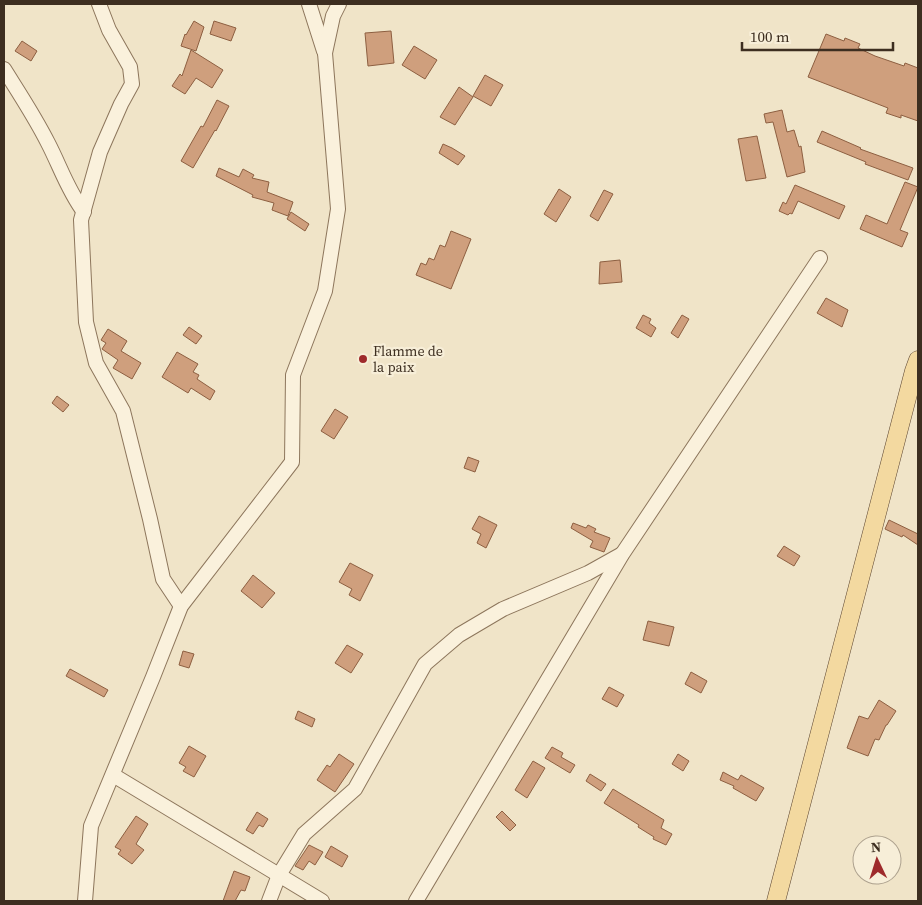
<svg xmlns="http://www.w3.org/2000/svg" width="922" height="905" font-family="'Source Serif 4',serif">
<rect width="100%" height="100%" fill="#f0e4c8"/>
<g fill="#cf9f7d" stroke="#8d5f41">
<polygon points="194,21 204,27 196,51 181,46 185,34 186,35"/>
<polygon points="214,21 236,28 231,41 210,34"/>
<polygon points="391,31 394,63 368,66 365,33"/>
<polygon points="826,34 844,41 845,38 860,44 858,48 875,56 904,66 905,63 918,68 918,121 901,115 901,118 886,113 888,108 808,77"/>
<polygon points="22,41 37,51 31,61 15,51"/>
<polygon points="414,46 437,60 425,79 402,65"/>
<polygon points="191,50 223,70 212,88 196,78 185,94 172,86 180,74 182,76"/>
<polygon points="485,75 503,85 491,106 473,96"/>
<polygon points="459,87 473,97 455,125 440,117"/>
<polygon points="217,100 229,106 216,131 215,130 193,168 181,161 201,126 203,127"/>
<polygon points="782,110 787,132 794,130 799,147 801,146 805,172 787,177 773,122 766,123 764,114"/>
<polygon points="822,131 861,148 860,149 913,168 908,180 865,164 866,162 817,142"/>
<polygon points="757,136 766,178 746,181 738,139"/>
<polygon points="443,144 452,148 465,156 458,165 439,153"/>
<polygon points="219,168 239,177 243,169 254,175 252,178 269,182 267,192 293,202 288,216 272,210 274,203 252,197 253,195 216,176"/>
<polygon points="905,182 918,187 900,230 908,233 902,247 860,229 866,215 887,224"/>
<polygon points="795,185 845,206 839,219 798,201 792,214 790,213 788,215 779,211 783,202 786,204"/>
<polygon points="559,189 571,197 556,222 544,214"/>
<polygon points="604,190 613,194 598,221 590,216"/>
<polygon points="291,212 309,224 305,231 287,219"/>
<polygon points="451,231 471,239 451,289 416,275 421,263 426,265 429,258 434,260 440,245 445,247"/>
<polygon points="620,260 622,282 599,284 600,262"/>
<polygon points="826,298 848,310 842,327 817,313"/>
<polygon points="643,315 651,319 649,323 656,328 651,337 636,328"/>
<polygon points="682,315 689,319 678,338 671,333"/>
<polygon points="189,327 202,336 196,344 183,335"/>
<polygon points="108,329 127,341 121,351 141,363 132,379 113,368 118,360 102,349 106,343 101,340"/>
<polygon points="177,352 198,364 193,372 199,375 197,379 215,391 210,400 191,388 188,393 162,377"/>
<polygon points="57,396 69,405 63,412 52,403"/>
<polygon points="335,409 348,417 334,439 321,431"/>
<polygon points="468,457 479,461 475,472 464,468"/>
<polygon points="479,516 497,525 486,548 477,543 481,534 472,529"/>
<polygon points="889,520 918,534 918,545 903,535 902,537 885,529"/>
<polygon points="573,523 586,528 588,525 596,529 594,532 610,538 604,552 590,547 593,541 571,528"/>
<polygon points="784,546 800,556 794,566 777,556"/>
<polygon points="350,563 373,575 360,601 349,595 352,589 339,582"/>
<polygon points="253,575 275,593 262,608 241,591"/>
<polygon points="648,621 674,627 669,646 643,640"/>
<polygon points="347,645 363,654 351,673 335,663"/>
<polygon points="183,651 194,654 189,668 179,665"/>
<polygon points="70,669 108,690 104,697 66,676"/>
<polygon points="691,672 707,681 701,693 685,684"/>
<polygon points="609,687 624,695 617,707 602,699"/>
<polygon points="879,700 896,711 887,725 886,725 879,740 875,739 868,756 847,748 859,716 868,719"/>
<polygon points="298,711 315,719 312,727 295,719"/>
<polygon points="189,746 206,756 194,777 183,771 186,767 179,763"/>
<polygon points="552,747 563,753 561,757 575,765 570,773 545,758"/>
<polygon points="339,754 354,764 335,792 317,780 327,765 330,767"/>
<polygon points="678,754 689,761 683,771 672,764"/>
<polygon points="533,761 545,768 527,798 515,790"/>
<polygon points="723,772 738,780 741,775 764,788 756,801 733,788 734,786 720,780"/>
<polygon points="590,774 606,784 601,791 586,781"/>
<polygon points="613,789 664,820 661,828 672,834 666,845 653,839 654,837 638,827 639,825 604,803"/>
<polygon points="502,811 516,825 510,831 496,817"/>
<polygon points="257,812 268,819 263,827 259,825 253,834 246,830"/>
<polygon points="136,816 148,824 136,844 144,850 132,864 118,854 121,850 115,847"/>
<polygon points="309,845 323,852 315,865 309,861 303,870 295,866"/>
<polygon points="331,846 348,856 342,867 325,857"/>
<polygon points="234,871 250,877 245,891 241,890 235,901 223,901"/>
</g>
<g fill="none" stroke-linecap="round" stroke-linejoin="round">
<defs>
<g id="minor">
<polyline points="99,4 109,30 130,67 132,84 121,104 100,152 81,220 86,322 96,363 123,411 150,519 163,579 181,606"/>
<polyline points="309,4 324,51"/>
<path d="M4 69C19 93 35 117 48 143 60 166 68 191 84 212"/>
<polyline points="113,775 322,901"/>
<polyline points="85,901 91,826 153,677 181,606 292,462 293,375 325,291 338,209 325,53 333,16 339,4"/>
<polyline points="269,901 279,875 304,834 355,789 425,664 459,635 503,609 588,573 622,554"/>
<polyline points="416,901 623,553 820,258"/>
</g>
<polyline id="major" points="776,901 914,371 918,360"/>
</defs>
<use href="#minor" stroke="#8d765c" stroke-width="16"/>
<use href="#major" stroke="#5b4430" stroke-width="19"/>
<use href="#minor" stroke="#faf1dc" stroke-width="14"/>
<use href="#major" stroke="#f3d9a0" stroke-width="18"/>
</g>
<circle fill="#9e2a2b" stroke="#f7eed8" stroke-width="2" cx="363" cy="359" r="5"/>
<g text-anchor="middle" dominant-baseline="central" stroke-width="4.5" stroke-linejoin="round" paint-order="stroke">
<g font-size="14" fill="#3d2e20" stroke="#f7eed8" text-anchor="start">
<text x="373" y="351">Flamme de<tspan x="373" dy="16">la paix</tspan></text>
</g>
</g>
<rect width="922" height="905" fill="none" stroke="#3d2e20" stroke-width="10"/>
<g transform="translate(877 860) rotate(356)"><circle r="24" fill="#f7eed8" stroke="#ada18e"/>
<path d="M0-4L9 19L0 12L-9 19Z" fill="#9e2a2b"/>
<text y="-8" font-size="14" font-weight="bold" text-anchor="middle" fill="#3d2e20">N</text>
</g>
<path d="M742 42v8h151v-8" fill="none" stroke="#3d2e20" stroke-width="2.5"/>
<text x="750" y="42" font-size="15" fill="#3d2e20" stroke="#f7eed8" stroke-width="4" paint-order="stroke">100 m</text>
</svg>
